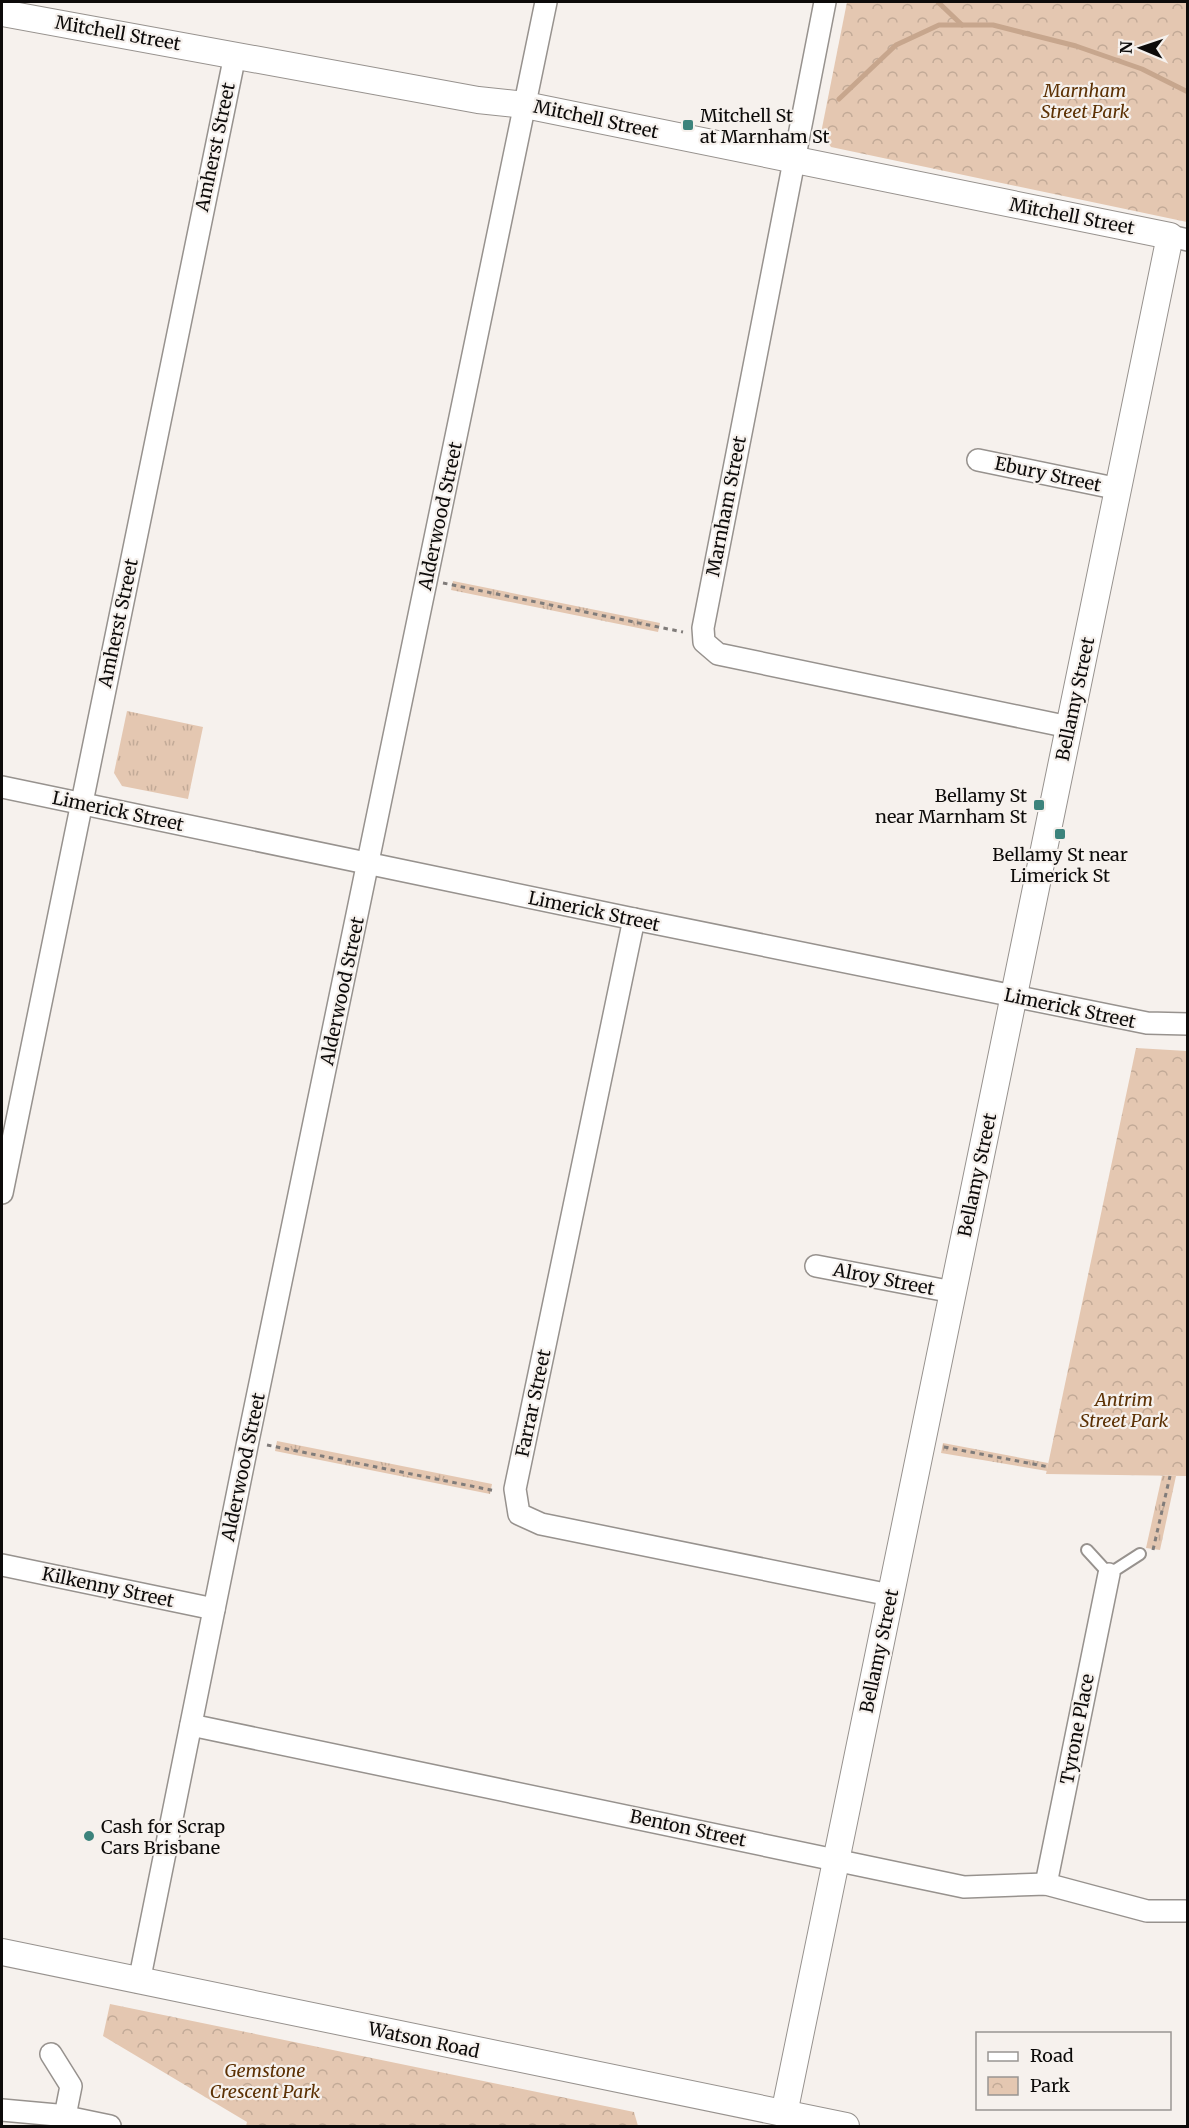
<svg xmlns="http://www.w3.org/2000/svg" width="1189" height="2128" font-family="Merriweather,serif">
<defs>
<pattern id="grass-tufts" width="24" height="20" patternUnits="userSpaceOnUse" patternTransform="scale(1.5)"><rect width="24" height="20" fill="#e4c7b1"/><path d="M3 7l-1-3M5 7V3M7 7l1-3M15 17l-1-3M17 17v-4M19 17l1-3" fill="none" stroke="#c2aa97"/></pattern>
<pattern id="park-crowns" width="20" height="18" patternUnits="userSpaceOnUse" patternTransform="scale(1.5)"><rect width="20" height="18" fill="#e4c7b1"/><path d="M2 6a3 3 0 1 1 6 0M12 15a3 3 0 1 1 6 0" fill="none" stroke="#c2aa97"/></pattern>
</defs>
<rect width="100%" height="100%" fill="#f6f1ed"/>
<g fill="url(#grass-tufts)">
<polygon points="453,581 660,623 658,632 451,590"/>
<polygon points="127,711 203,727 188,799 122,786 114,773"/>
<polygon points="277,1441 492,1484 490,1494 275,1451"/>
<polygon points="943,1443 1048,1463 1047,1471 941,1453"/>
<polygon points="1162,1476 1176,1476 1160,1550 1146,1548"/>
</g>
<g fill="url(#park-crowns)">
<polygon points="847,2 1187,2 1187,222 831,147 821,133"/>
<polygon points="1136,1048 1187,1051 1187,1476 1046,1474"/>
<polygon points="110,2004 634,2112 638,2126 246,2126 247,2122 103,2036"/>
</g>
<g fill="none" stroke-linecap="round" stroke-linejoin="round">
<g stroke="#c7a68d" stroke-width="5">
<polyline points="938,2 962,25"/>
<polyline points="839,99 896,45 939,25 993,25 1076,46 1142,69 1188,92"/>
</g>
<defs>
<polyline id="service" points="1087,1550 1109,1574 1140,1554"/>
<g id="minor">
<polyline points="825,2 703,628 704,642 718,654 1069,727"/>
<polyline points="1170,236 1188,240"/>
<polyline points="978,460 1119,489"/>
<polyline points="2,787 634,919 1147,1023 1188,1024"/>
<polyline points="634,919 515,1489 519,1514 541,1524 890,1595"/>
<polyline points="2,1193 235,55"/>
<polyline points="816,1266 953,1292"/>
<polyline points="2,1565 214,1609"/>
<polyline points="191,1725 964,1887 1046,1884 1147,1911 1185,1911"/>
<polyline points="1046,1884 1109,1574"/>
<polyline points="139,1982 248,1441 546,2"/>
<polyline points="51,2054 71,2086 65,2116"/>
<polyline points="2,2110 57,2115 110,2126"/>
</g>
<g id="tertiary">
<polyline points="2,13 478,100 525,105 1170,236 784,2114"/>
<polyline points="2,1952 846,2126"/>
</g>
</defs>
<use href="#service" stroke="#97928e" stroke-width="14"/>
<use href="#minor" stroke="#97928e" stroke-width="24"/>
<use href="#tertiary" stroke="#97928e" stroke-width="28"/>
<g stroke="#807c7a" stroke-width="3" stroke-dasharray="4.5 4.5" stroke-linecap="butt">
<polyline points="443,583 683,632"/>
<polyline points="267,1445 496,1491"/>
<polyline points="944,1447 1049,1467"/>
<polyline points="1153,1550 1170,1476"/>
</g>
<use href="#service" stroke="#fff" stroke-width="10"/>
<use href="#minor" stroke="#fff" stroke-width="21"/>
<use href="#tertiary" stroke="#fff" stroke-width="26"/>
</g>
<g fill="#3c837c" stroke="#f6f1ed" stroke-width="2">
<rect x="682" y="119" width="12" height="12" rx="3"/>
<rect x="1033" y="799" width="12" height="12" rx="3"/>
<rect x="1054" y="828" width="12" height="12" rx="3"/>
<circle cx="89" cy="1836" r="6"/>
</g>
<g text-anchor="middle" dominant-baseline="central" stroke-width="4.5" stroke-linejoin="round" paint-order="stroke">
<g font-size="18" fill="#0d0b0a" stroke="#f6f1ed">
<text transform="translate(118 33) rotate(10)">Mitchell Street</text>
<text transform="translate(596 119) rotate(12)">Mitchell Street</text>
<text transform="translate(215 147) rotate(-78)">Amherst Street</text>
<text transform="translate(1072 216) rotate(11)">Mitchell Street</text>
<text transform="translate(1048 474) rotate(12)">Ebury Street</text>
<text transform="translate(726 506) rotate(-79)">Marnham Street</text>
<text transform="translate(440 516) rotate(-78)">Alderwood Street</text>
<text transform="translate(118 623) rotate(-78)">Amherst Street</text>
<text transform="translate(1075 699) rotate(-78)">Bellamy Street</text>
<text transform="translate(118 811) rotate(12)">Limerick Street</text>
<text transform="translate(594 911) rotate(12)">Limerick Street</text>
<text transform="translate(342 991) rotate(-78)">Alderwood Street</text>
<text transform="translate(1070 1008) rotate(12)">Limerick Street</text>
<text transform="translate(977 1175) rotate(-78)">Bellamy Street</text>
<text transform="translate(884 1279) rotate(11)">Alroy Street</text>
<text transform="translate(533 1403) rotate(-78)">Farrar Street</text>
<text transform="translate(243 1467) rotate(-78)">Alderwood Street</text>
<text transform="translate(108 1587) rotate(12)">Kilkenny Street</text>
<text transform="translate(879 1651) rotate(-78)">Bellamy Street</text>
<text transform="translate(1077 1729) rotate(-79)">Tyrone Place</text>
<text transform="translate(688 1828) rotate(12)">Benton Street</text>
<text transform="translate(424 2040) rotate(12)">Watson Road</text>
</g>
<g font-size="18" font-style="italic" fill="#5c3104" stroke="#f6f1ed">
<text x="1085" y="90">Marnham<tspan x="1085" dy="21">Street Park</tspan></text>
<text x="1124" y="1399">Antrim<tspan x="1124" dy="21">Street Park</tspan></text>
<text x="265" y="2070">Gemstone<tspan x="265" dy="21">Crescent Park</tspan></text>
</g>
<g font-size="18" fill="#0d0b0a" stroke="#f6f1ed" text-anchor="start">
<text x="700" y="115">Mitchell St<tspan x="700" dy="21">at Marnham St</tspan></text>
<text x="1027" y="795" text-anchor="end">Bellamy St<tspan x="1027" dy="21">near Marnham St</tspan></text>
<text x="1060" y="854" text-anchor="middle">Bellamy St near<tspan x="1060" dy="21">Limerick St</tspan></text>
<text x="101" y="1826">Cash for Scrap<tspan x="101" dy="21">Cars Brisbane</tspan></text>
</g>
</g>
<rect width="1189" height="2128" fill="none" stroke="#0d0b0a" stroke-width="6"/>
<rect x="976" y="2032" width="195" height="78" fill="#f6f1ed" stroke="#999592" stroke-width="1.5"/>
<rect x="988" y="2052" width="30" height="9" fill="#ffffff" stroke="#999592" stroke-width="1.5"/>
<text x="1030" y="2062" font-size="18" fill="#0d0b0a">Road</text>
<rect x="988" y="2077" width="30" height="18" fill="url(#park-crowns)" stroke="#999592" stroke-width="1.5"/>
<text x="1030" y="2092" font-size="18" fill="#0d0b0a">Park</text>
<g transform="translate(1141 48) rotate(272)" stroke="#f6f1ed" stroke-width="4.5" paint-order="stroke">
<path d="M0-4.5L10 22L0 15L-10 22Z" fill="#0d0b0a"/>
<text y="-9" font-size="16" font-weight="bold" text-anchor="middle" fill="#0d0b0a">N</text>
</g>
</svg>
